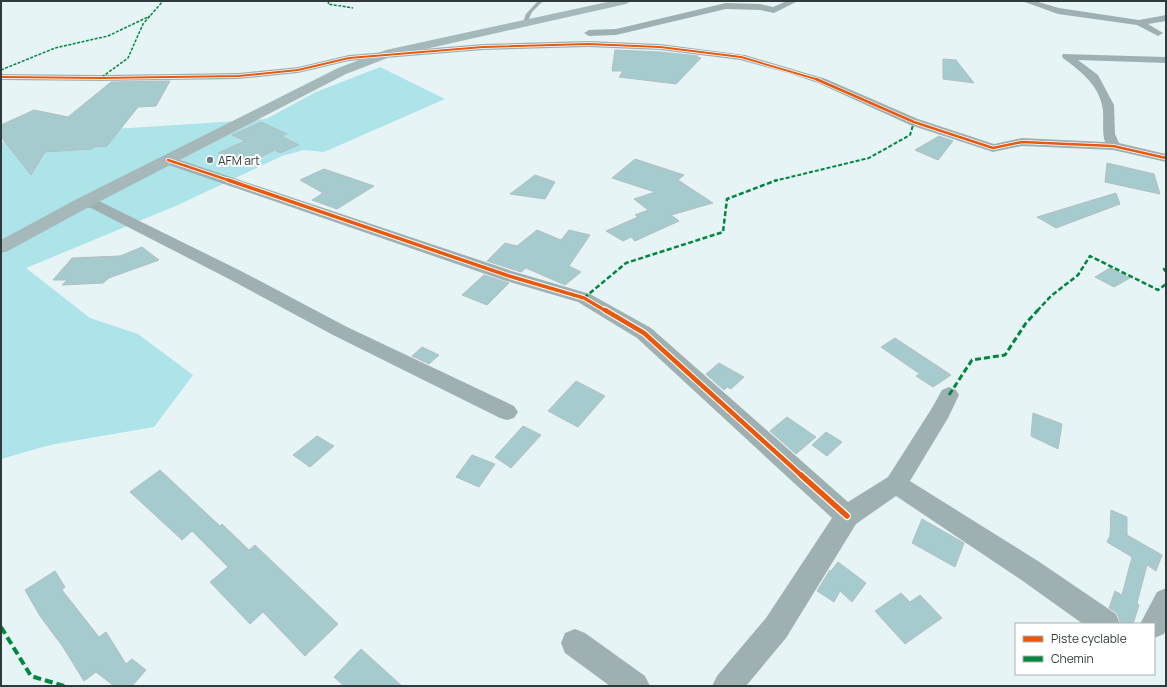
<svg xmlns="http://www.w3.org/2000/svg" width="1167" height="687" font-family="Manrope,sans-serif">
<rect width="100%" height="100%" fill="#e6f4f6"/>
<polygon fill="#ade4ea" points="380,67 445,99 324,152 304,150 282,156 178,205 26,268 90,318 138,334 193,375 154,427 50,445 1,459 1,142 53,133 266,119 316,92"/>
<g fill="#a6cbcf" stroke="#b3bfc0">
<polygon points="615,50 660,52 698,56 697,57 701,58 676,84 619,77 623,71 612,71"/>
<polygon points="943,59 956,60 974,83 943,79"/>
<polygon points="170,81 156,106 138,107 107,146 94,147 92,149 45,152 31,175 1,137 1,125 34,110 68,117 111,82"/>
<polygon points="261,122 287,134 281,136 299,145 280,153 275,150 245,165 218,153 245,141 232,135"/>
<polygon points="939,136 953,141 938,160 915,150"/>
<polygon points="635,159 684,175 678,180 713,203 671,215 679,221 635,241 631,237 623,241 606,231 638,217 635,215 648,210 634,199 655,192 612,178"/>
<polygon points="1107,163 1154,174 1160,194 1105,182"/>
<polygon points="324,169 374,186 337,209 312,200 323,193 300,180"/>
<polygon points="535,175 555,182 545,199 510,194"/>
<polygon points="1116,193 1120,204 1056,228 1037,217"/>
<polygon points="537,230 561,240 569,230 590,235 569,266 581,272 565,285 526,268 521,272 487,261 505,243 517,246"/>
<polygon points="142,247 159,260 109,278 103,283 62,285 67,280 53,280 72,258 120,256"/>
<polygon points="1110,268 1130,278 1114,287 1095,277"/>
<polygon points="484,275 509,283 487,305 462,295"/>
<polygon points="895,338 951,375 933,387 916,376 920,374 881,347"/>
<polygon points="422,347 439,355 429,364 412,356"/>
<polygon points="719,363 744,377 731,389 727,387 724,390 706,374"/>
<polygon points="576,381 605,396 578,427 548,411"/>
<polygon points="1033,413 1062,424 1058,449 1031,436"/>
<polygon points="787,417 816,437 796,454 770,431"/>
<polygon points="523,426 541,435 511,468 495,457"/>
<polygon points="826,432 842,442 827,456 812,445"/>
<polygon points="317,436 334,446 310,467 293,455"/>
<polygon points="472,455 495,464 479,487 456,477"/>
<polygon points="160,470 220,526 222,524 249,550 255,545 338,624 305,656 263,612 250,624 210,582 228,567 192,531 182,540 130,492"/>
<polygon points="1111,510 1127,517 1127,535 1162,555 1156,571 1147,565 1137,603 1139,605 1133,624 1121,624 1117,613 1109,608 1115,591 1122,595 1132,557 1107,542 1110,536"/>
<polygon points="922,519 964,543 955,567 912,543"/>
<polygon points="838,562 866,583 852,602 840,591 834,602 817,591 830,570 831,571"/>
<polygon points="55,571 65,587 62,590 99,637 106,632 126,664 132,659 146,670 132,686 114,686 96,672 84,681 63,647 40,616 25,590"/>
<polygon points="901,593 910,602 920,595 942,618 905,644 875,611"/>
<polygon points="361,649 402,686 344,686 334,677"/>
</g>
<g fill="none" stroke-linecap="round" stroke-linejoin="round">
<polygon fill="#9fb0b3" fill-rule="evenodd" points="538,1 543,1 532,12 526,25 522,25 526,14"/>
<g fill="#9fb0b3" fill-rule="evenodd">
<polygon points="787,1 798,1 774,13 760,10 726,9 616,35 589,36 584,33 589,30 616,29 726,3 760,4 773,7"/>
<polygon points="1022,1 1035,1 1059,8 1139,20 1166,15 1166,21 1148,24 1163,33 1158,36 1137,25 1058,14"/>
<path d="M588 41 660 44 745 55 826 79 918 119 994 144 1022 138 1105 142C1101 130 1105 117 1102 105 1097 83 1080 71 1063 58L1062 56 1063 54 1166 57V63L1078 60 1098 75 1114 105 1115 134 1119 143 1166 154V162L1113 150 1022 146 993 152 910 125 818 83 788 73 740 60 660 50 588 47 483 50 349 61 298 73 239 79 101 81 1 80V74L101 75 239 73 298 67 349 55 483 44Z"/>
<polygon points="168,156 515,272 590,294 651,328 848,502 888,477 932,408 942,390 949,387 956,390 959,395 948,418 910,481 1038,561 1116,614 1120,624 1083,624 1020,579 896,496 856,524 786,638 746,686 712,686 717,676 766,618 832,518 637,338 578,302 503,280 163,163 161,160 163,157"/>
<polygon points="81,200 99,201 241,271 347,327 514,406 518,412 514,418 507,420 500,418 333,335 229,279 91,208 76,207 74,204 76,201"/>
<polygon points="1166,588 1166,629 1164,634 1154,638 1154,624 1140,624 1157,592"/>
<polygon points="575,629 585,633 645,676 650,686 610,686 565,653 561,643 565,633"/>
</g>
<polygon fill="#a5b8ba" fill-rule="evenodd" points="612,1 631,1 626,4 390,57 346,74 87,208 8,251 1,253 1,240 75,200 338,68 386,50"/>
<g stroke="#00873e" stroke-width="1.5" stroke-dasharray="3 1.5" stroke-linecap="butt">
<polyline points="329,1 328,4 353,8"/>
<polyline points="1,70 55,48 108,36 150,16"/>
<polyline points="102,77 128,58 143,24 163,1"/>
</g>
<polyline stroke="#00873e" stroke-width="2" stroke-dasharray="4 2" stroke-linecap="butt" points="774,181 869,158 910,135 914,122"/>
<g stroke="#00873e" stroke-width="2.5" stroke-dasharray="5 2.5" stroke-linecap="butt">
<polyline points="1166,270 1164,269 1166,272"/>
<polyline points="584,298 626,263 723,232 727,199 777,180"/>
<polyline points="1037,311 1051,296 1078,275 1090,256 1158,290 1166,284"/>
</g>
<polyline stroke="#00873e" stroke-width="3" stroke-dasharray="6 3" stroke-linecap="butt" points="949,395 972,360 1005,355 1026,323 1038,310"/>
<polyline stroke="#00873e" stroke-width="4" stroke-dasharray="8 4" stroke-linecap="butt" points="1,627 31,676 64,686"/>
<defs>
<polyline id="cycleway-far4" points="1,77 101,78 239,76 298,70 349,58 483,47 588,44 660,47 741,57 819,80"/>
<g id="cycleway-far3">
<polyline points="816,79 914,122 993,148 1022,142 1113,146 1166,158"/>
<polyline points="168,160 231,181"/>
</g>
<polyline id="cycleway-far2" points="228,180 509,276 584,298 606,311"/>
<polyline id="cycleway-far1" points="605,310 644,333 802,476"/>
<polyline id="cycleway" points="801,475 847,516"/>
</defs>
<use href="#cycleway-far4" stroke="#fff" stroke-width="3.5"/>
<use href="#cycleway-far3" stroke="#fff" stroke-width="4"/>
<use href="#cycleway-far2" stroke="#fff" stroke-width="5.5"/>
<use href="#cycleway-far1" stroke="#fff" stroke-width="7"/>
<use href="#cycleway" stroke="#fff" stroke-width="8"/>
<use href="#cycleway-far4" stroke="#e8590c" stroke-width="2"/>
<use href="#cycleway-far3" stroke="#e8590c" stroke-width="2.5"/>
<use href="#cycleway-far2" stroke="#e8590c" stroke-width="3.5"/>
<use href="#cycleway-far1" stroke="#e8590c" stroke-width="4.5"/>
<use href="#cycleway" stroke="#e8590c" stroke-width="5.5"/>
</g>
<circle fill="#6f7b7c" stroke="#fff" stroke-width="1.5" cx="210" cy="160" r="4"/>
<g text-anchor="middle" dominant-baseline="central" stroke-width="4" stroke-linejoin="round" paint-order="stroke">
<g font-size="12" fill="#2f3a3b" stroke="#fff" text-anchor="start">
<text x="218" y="160">AFM art</text>
</g>
</g>
<rect width="1167" height="687" fill="none" stroke="#2f3a3b" stroke-width="4"/>
<rect x="1015" y="623" width="140" height="52" fill="#ffffff" stroke="#acb0b1"/>
<rect x="1023" y="636" width="20" height="6" fill="#e8590c" stroke="#acb0b1"/>
<text x="1051" y="643" font-size="12" fill="#2f3a3b">Piste cyclable</text>
<rect x="1023" y="656" width="20" height="6" fill="#00873e" stroke="#acb0b1"/>
<text x="1051" y="663" font-size="12" fill="#2f3a3b">Chemin</text>
</svg>
